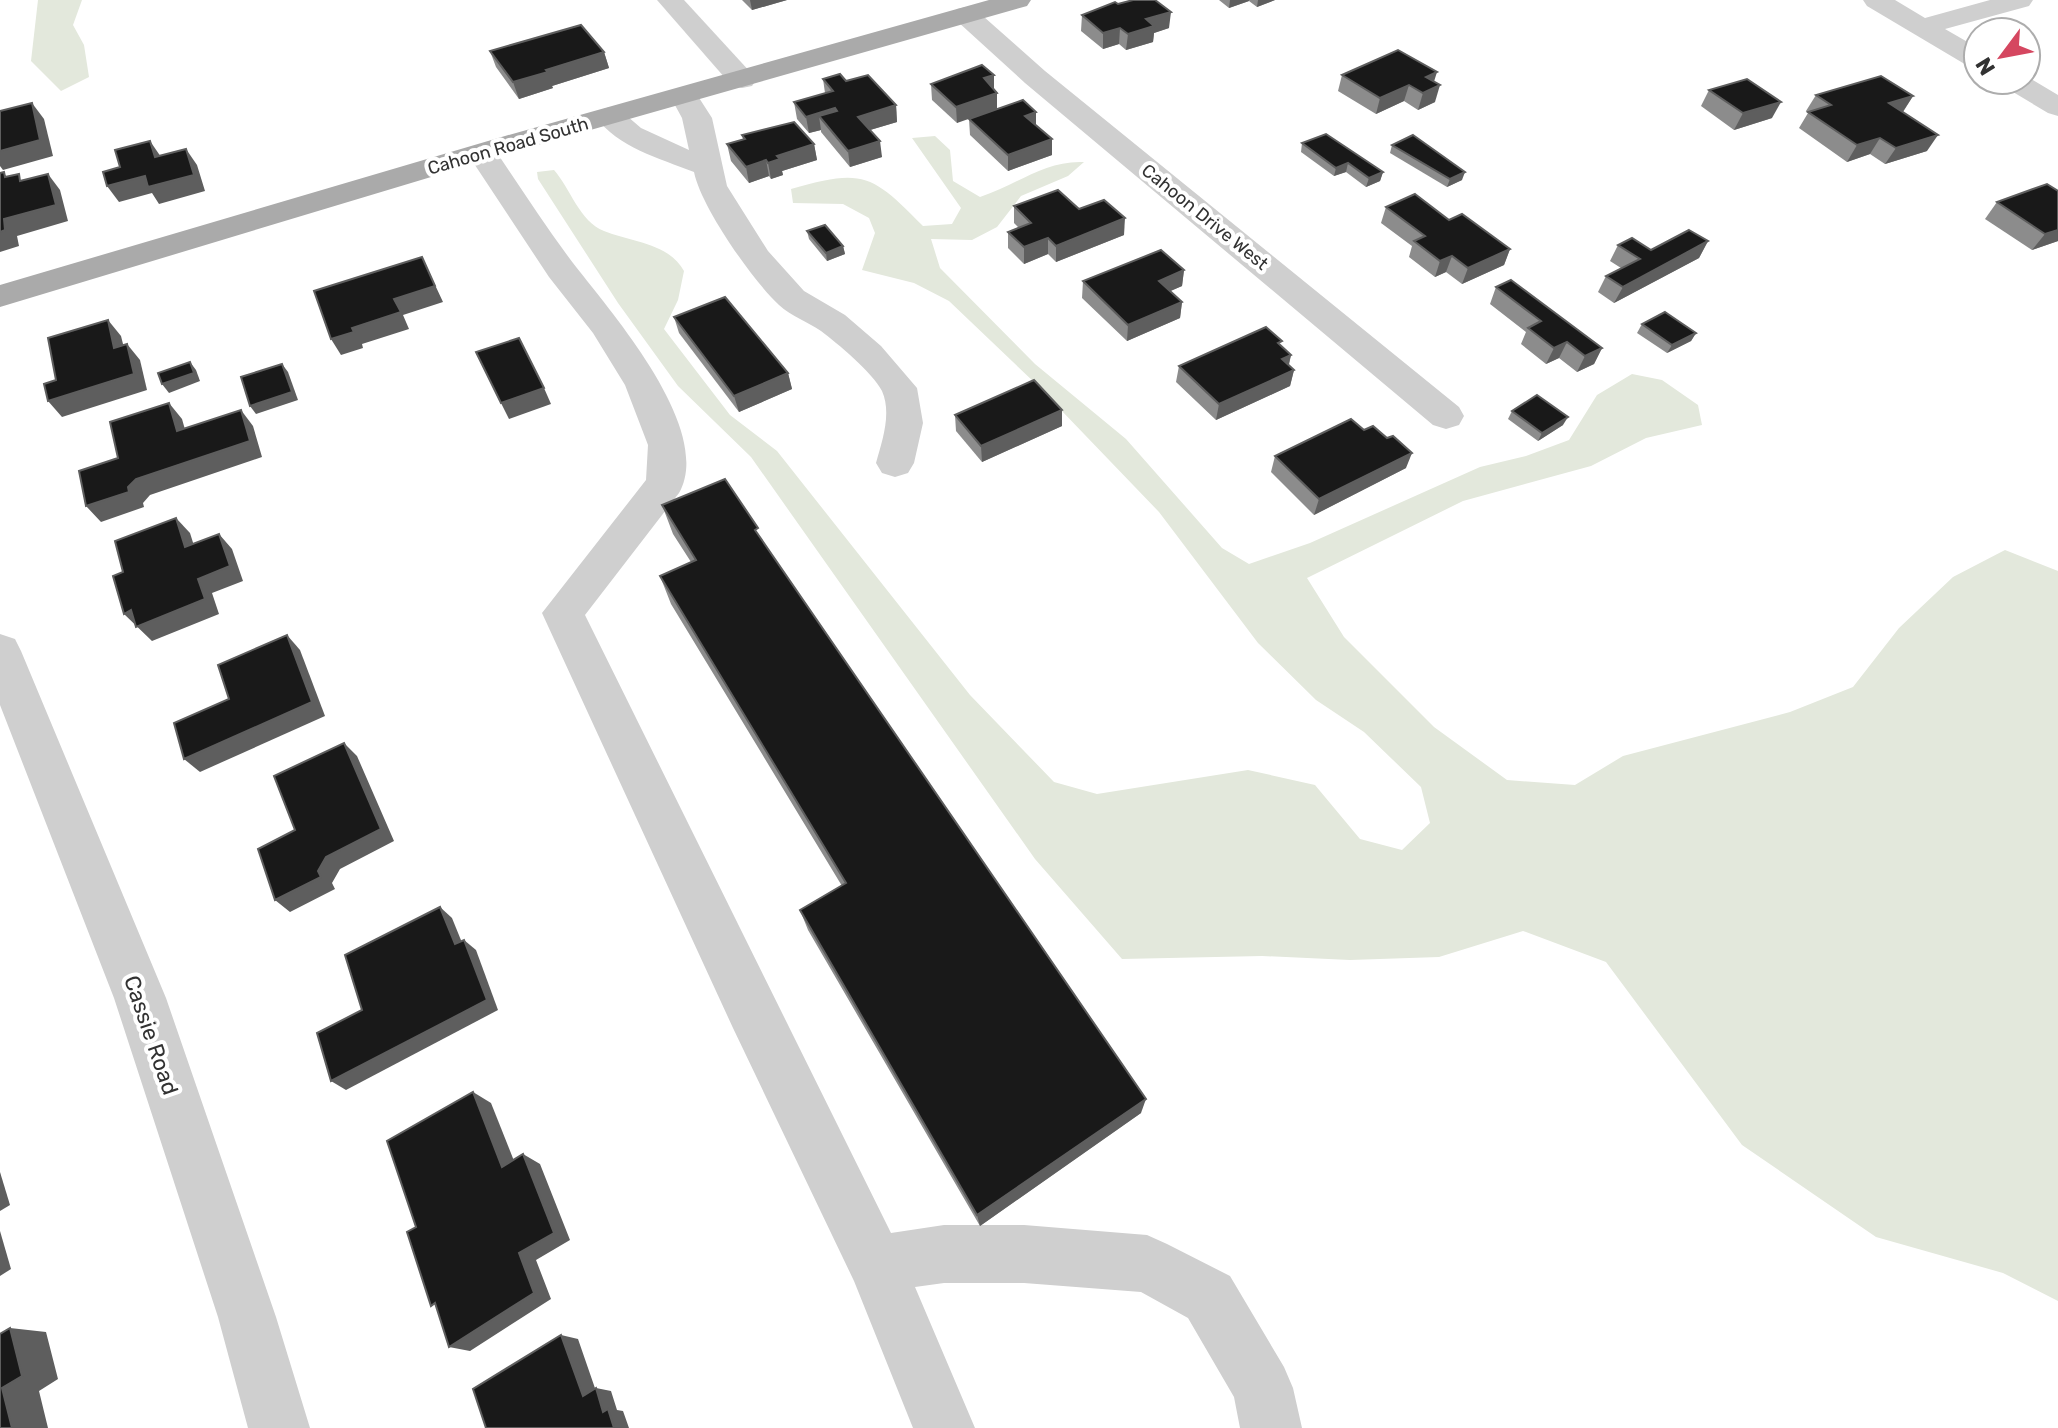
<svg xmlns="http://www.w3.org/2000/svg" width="2058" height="1428" font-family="Rubik,sans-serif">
<rect width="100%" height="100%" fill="#fff"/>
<g fill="#e3e8dc">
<polygon points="38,0 82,0 73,25 84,45 89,77 61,91 31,61"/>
<path d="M935 136 950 150 953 181 980 197C1017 185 1045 160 1084 162L1068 176 1021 196 997 227 972 240 931 239 940 268 1035 364 1126 439 1222 548 1249 564 1310 543 1480 467 1526 456 1569 440 1597 395 1632 374 1662 380 1698 405 1702 425 1646 438 1591 466 1463 501 1307 578 1344 637 1434 727 1507 780 1575 785 1623 756 1790 712 1853 687 1899 628 1953 577 2005 550 2058 571V1301L2003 1273 1876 1237 1742 1145 1606 962 1523 931 1439 957 1350 960 1262 956 1122 959 1035 859 751 457 678 386 618 303 538 179 537 172 554 170C570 188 580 222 604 231 631 242 669 243 684 271L678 300 664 329 730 415 777 451 970 695 1054 782 1097 794 1248 770 1315 785 1360 839 1402 850 1430 823 1421 787 1364 732 1316 700 1258 643 1159 512 1035 383 949 301 914 283 862 270 875 233 869 218 843 204 793 203 791 189C863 168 872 174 923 226L952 224 961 208 912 138Z"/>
</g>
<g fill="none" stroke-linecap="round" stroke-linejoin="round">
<g fill="#cfcfcf" fill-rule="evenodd">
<polygon points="657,0 684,0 752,74 756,80 752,86 742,88 732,86"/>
<polygon points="1863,0 1895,0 1925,18 1990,0 2033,0 2029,6 1945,29 1978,48 1978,68 1968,66 1867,6"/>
<polygon points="966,7 975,9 1045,71 1459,407 1464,416 1459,425 1446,429 1433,425 1025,83 957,21 953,15 957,9"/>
<polygon points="2026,76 2058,95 2058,116 2048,113 2003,86 1999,80 2026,80"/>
<path d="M684 87 694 90 712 118 727 186 768 251 804 291 845 315 881 346 917 388 923 423 914 463 908 473 895 477 882 473 876 463C882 441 892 414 882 391 873 373 837 343 821 331 808 322 791 316 779 305 753 281 701 207 694 172 659 158 618 148 595 116L600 110 610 107 620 110 641 128 689 150 682 118 670 96 674 90Z"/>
<path d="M482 144 493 147C519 185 545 226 573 263 610 311 715 429 679 493L585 615 891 1233 944 1225H1024L1147 1235 1167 1244 1230 1276 1284 1367 1293 1388 1302 1428H1240L1234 1397 1188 1318 1141 1292 1024 1283H944L915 1287 975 1428H913L854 1281 733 1028 542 613 646 480 648 445 625 385 593 333 549 277 467 153 471 147Z"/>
<polygon points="0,634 15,639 21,651 166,998 276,1317 310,1428 248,1428 218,1317 114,998 0,705"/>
</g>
<polygon fill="#aaa" fill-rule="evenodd" points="989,0 1031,0 1027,6 527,148 0,307 0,285 505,136"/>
</g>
<g fill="#8c8c8c">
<polygon points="742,0 787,0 752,10"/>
<polygon points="1219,0 1275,0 1257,7 1249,1 1229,8"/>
<polygon points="1118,4 1169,28 1154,33 1153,42 1126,50 1119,44 1103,49 1081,31 1082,15"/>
<polygon points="490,51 604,52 609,68 552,86 553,88 519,99 496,67"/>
<polygon points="1342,75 1434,82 1435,102 1418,110 1404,101 1376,114 1338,91"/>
<polygon points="823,79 846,81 896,105 897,122 870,130 882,157 850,167 821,132 821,130 809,133 797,119 794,102 825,93"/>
<polygon points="931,84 994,89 957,123 932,100"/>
<polygon points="1709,90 1772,118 1734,130 1701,106"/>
<polygon points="1816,95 1913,96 1903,112 1927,151 1885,164 1870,154 1847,162 1799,128 1808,113 1806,111"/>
<polygon points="1036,112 1036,125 1052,139 1052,155 1008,171 970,135 969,119"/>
<polygon points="742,135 814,144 817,160 782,171 783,175 771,179 769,176 749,183 731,161 727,144 743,139"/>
<polygon points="1302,143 1383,172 1380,181 1366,187 1346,172 1334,176 1301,152"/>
<polygon points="1392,145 1462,180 1447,187 1390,153"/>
<polygon points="2058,191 2058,241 2032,250 1985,219 1997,202"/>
<polygon points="1014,206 1079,209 1124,235 1056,262 1048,254 1024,264 1008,248 1008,232 1019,228 1014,223"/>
<polygon points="1386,207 1449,220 1510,249 1504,265 1462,284 1446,272 1435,277 1409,257 1412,246 1381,223"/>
<polygon points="807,231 843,246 845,254 827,261 809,239"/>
<polygon points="1708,241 1699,258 1614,303 1598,292 1606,276 1621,268 1610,261 1618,245 1651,250"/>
<polygon points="1184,270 1182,286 1170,291 1182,302 1180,318 1127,341 1082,298 1083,281"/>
<polygon points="1496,287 1602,348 1594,364 1577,372 1559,358 1546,364 1521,344 1526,332 1490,304"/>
<polygon points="674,317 788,373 792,389 739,412 679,333"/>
<polygon points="1642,324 1696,333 1691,341 1667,353 1637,333"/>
<polygon points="1281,346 1291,355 1289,365 1294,370 1290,386 1216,420 1176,382 1179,366"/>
<polygon points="1512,411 1563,425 1538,441 1508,419"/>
<polygon points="955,415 1062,426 982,462 956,431"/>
<polygon points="1364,430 1406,468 1314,515 1271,472 1275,456"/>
<polygon points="662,505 762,540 1141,1113 980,1226 808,930 800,910 842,886 671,604 660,576 691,562 673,534"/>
</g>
<g fill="#5e5e5e">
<polygon points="750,0 787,0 752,10"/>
<polygon points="1230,0 1249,0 1249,1 1229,8"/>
<polygon points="1258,0 1275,0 1257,7"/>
<polygon points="1171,12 1169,28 1154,33 1153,42 1126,50 1128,34 1146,19"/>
<polygon points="1120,28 1119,44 1103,49 1103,33"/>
<polygon points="604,52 609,68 552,86 553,88 519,99 513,82 546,70"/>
<polygon points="1437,72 1432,88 1422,94 1426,77"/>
<polygon points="994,75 994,91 984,78"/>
<polygon points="1409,85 1404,101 1376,114 1380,98"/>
<polygon points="1440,85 1435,102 1418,110 1423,93"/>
<polygon points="997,93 997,109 957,123 956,107"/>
<polygon points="1913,96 1902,113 1889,103"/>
<polygon points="1781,102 1772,118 1734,130 1743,113"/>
<polygon points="32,103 44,119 53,156 3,170 0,166 0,151"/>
<polygon points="896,105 897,122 860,133 858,117"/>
<polygon points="835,108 838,125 819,116 821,130 809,133 806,117"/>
<polygon points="1036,112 1036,128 1025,116"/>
<polygon points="1938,135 1927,151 1885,164 1896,148"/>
<polygon points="1880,138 1870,154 1847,162 1857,145"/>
<polygon points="1052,139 1052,155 1008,171 1008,155"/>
<polygon points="150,141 161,157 155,157"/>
<polygon points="880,141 882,157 850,167 848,151"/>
<polygon points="814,144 817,160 782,171 783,175 771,179 768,163 777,156"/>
<polygon points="186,149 197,165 205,191 159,204 152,193 119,202 107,186"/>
<polygon points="766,160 769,176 749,183 746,167"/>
<polygon points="1348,163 1346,172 1334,176 1336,168"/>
<polygon points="1383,172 1380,181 1366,187 1369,178"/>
<polygon points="1465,172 1462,180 1447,187 1450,179"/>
<polygon points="48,174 60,190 68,221 17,236 19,246 0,252 0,232 4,219"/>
<polygon points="1125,218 1124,235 1056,262 1056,246"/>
<polygon points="2058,230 2058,241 2032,250 2045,234"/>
<polygon points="1048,238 1048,254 1024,264 1024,247"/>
<polygon points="1708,241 1699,258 1614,303 1623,287"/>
<polygon points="843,246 845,254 827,261 826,253"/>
<polygon points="1510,249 1504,265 1462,284 1468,268"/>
<polygon points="1452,256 1446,272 1435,277 1440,261"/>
<polygon points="422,257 443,302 403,315 409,329 362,344 363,348 341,355 331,339 352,328 394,299"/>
<polygon points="1184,270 1182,286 1157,297 1159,281"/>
<polygon points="1182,302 1180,318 1127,341 1128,325"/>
<polygon points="108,320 121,336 128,364 114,348"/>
<polygon points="1696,333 1691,341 1667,353 1672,345"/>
<polygon points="1567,342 1559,358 1546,364 1554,348"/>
<polygon points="127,344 140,360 147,390 62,417 48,401"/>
<polygon points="1602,348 1594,364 1577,372 1585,356"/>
<polygon points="1291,355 1287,371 1282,359"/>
<polygon points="190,362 196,370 200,381 169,393 162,384"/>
<polygon points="282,364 288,372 298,400 256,414 250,406"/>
<polygon points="1294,370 1290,386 1216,420 1219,404"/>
<polygon points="788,373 792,389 739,412 734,396"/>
<polygon points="544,388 551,404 509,419 501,403"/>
<polygon points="169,403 182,419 190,447 177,431"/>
<polygon points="241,410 253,426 262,457 150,495 143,503 144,507 101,522 86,506 128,487 136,479"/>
<polygon points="1062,410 1062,426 982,462 981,446"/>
<polygon points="1568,417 1563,425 1538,441 1542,433"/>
<polygon points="1412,453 1406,468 1314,515 1319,499"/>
<polygon points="176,518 190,533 199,562 185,547"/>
<polygon points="219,534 232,549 243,581 212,593 219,614 152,641 124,614 198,579"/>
<polygon points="287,635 300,650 325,716 200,772 184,759"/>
<polygon points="344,743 357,756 394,841 340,869 332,883 335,889 290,912 275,900 318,871"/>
<polygon points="440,907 452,918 467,955 455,944"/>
<polygon points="464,940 476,950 498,1010 346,1090 331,1081"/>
<polygon points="473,1092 491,1103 520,1176 502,1167"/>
<polygon points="1146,1099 1141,1113 980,1226 977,1215"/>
<polygon points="523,1154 540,1164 570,1240 536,1260 551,1299 470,1351 449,1347 519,1253"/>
<polygon points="0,1172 10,1205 0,1211"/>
<polygon points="0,1231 11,1269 0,1276"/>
<polygon points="10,1328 46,1332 58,1379 39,1391 48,1428 12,1428 2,1388"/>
<polygon points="561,1335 578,1339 597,1394 596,1388 611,1391 617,1410 623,1411 629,1428 614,1428 603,1412 583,1396"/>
</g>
<g fill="#191919" stroke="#5e5e5e" stroke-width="2">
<polygon points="1133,0 1155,0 1171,12 1146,19 1154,26 1128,34 1120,28 1103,33 1082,15 1115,2 1118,4"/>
<polygon points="581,25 604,52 546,70 548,72 513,82 490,51"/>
<polygon points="1398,50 1437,72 1426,77 1440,85 1423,93 1409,85 1380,98 1342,75"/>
<polygon points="982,65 994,75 984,78 997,93 956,107 931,84"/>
<polygon points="840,74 846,81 868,75 896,105 858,117 880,141 848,151 819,116 837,111 835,108 806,117 794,102 833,91 823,79"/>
<polygon points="1881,76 1913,96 1889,103 1938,135 1896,148 1880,138 1857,145 1808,112 1831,105 1816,95"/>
<polygon points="1747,79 1781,102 1743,113 1709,90"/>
<polygon points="1023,100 1036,112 1025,116 1052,139 1008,155 969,119"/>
<polygon points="32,103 40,140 0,151 0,111"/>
<polygon points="794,122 814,144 777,156 780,159 768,163 766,160 746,167 727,144 745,139 742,135"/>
<polygon points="1326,134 1383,172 1369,178 1348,163 1336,168 1302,143"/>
<polygon points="1413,135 1465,172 1450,179 1392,145"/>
<polygon points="150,141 155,157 186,149 194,175 148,187 145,176 107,186 103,172 120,167 115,150"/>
<polygon points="4,172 5,177 19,174 20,181 48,174 56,205 4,219 5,230 0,232 0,173"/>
<polygon points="2047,184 2058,191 2058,230 2045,234 1997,202"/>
<polygon points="1058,190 1079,209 1104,200 1125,218 1056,246 1048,238 1024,247 1008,232 1031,223 1014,206"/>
<polygon points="1415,194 1449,220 1462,214 1510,249 1468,268 1452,256 1440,261 1414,241 1425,236 1386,207"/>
<polygon points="825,225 843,246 826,253 807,231"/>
<polygon points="1689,230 1708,241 1623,287 1606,276 1640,259 1618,245 1632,238 1651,250"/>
<polygon points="1161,250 1184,270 1159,281 1182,302 1128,325 1083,281"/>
<polygon points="422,257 435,286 394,299 401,312 352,328 354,332 331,339 314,291"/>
<polygon points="1511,280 1602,348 1585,356 1567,342 1554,348 1528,328 1541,321 1496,287"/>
<polygon points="725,297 788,373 734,396 674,317"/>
<polygon points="1665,312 1696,333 1672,345 1642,324"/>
<polygon points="108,320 114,348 127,344 134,374 48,401 44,384 56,380 48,338"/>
<polygon points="1266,327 1282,341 1278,343 1291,355 1282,359 1294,370 1219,404 1179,366"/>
<polygon points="519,338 544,388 501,403 476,352"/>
<polygon points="190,362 194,373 162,384 158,373"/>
<polygon points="282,364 292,392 250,406 241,377"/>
<polygon points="1034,380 1062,410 981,446 955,415"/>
<polygon points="1537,395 1568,417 1542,433 1512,411"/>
<polygon points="169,403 177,431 241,410 250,441 136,479 128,487 129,492 86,506 79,471 118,458 110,422"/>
<polygon points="1351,419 1364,430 1373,426 1387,438 1393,436 1412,453 1319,499 1275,456"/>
<polygon points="725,479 758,528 755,530 1146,1099 977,1215 800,910 846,883 660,576 696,560 662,505"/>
<polygon points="176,518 185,547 219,534 230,566 198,579 205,599 136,627 131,610 124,614 113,576 123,572 115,541"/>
<polygon points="287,635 312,702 184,759 174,723 229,699 218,665"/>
<polygon points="344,743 381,829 326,857 318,871 321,877 275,900 258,849 295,830 274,776"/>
<polygon points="440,907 455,944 464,940 487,1000 331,1081 317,1033 362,1010 345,955"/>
<polygon points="473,1092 502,1167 523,1154 554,1233 519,1253 534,1293 449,1347 435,1303 431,1306 407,1232 416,1227 387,1141"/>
<polygon points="10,1328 22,1376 2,1388 12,1428 0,1428 0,1334"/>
<polygon points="561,1335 583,1396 596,1388 603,1412 608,1409 614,1428 486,1428 473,1389"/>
</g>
<g text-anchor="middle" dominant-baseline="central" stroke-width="8" stroke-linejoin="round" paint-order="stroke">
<g font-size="18" fill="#323232" stroke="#fff">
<text transform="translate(508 146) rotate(-16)">Cahoon Road South</text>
<text transform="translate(1205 217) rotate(39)">Cahoon Drive West</text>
</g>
<g font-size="22" fill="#323232" stroke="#fff">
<text transform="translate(151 1035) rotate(71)">Cassie Road</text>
</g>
</g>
<g transform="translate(2002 56) rotate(238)"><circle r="38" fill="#ffffff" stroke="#adadad" stroke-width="2"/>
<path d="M0-6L14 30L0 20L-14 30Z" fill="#d54760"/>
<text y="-12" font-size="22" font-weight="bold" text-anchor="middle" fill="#323232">N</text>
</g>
</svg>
